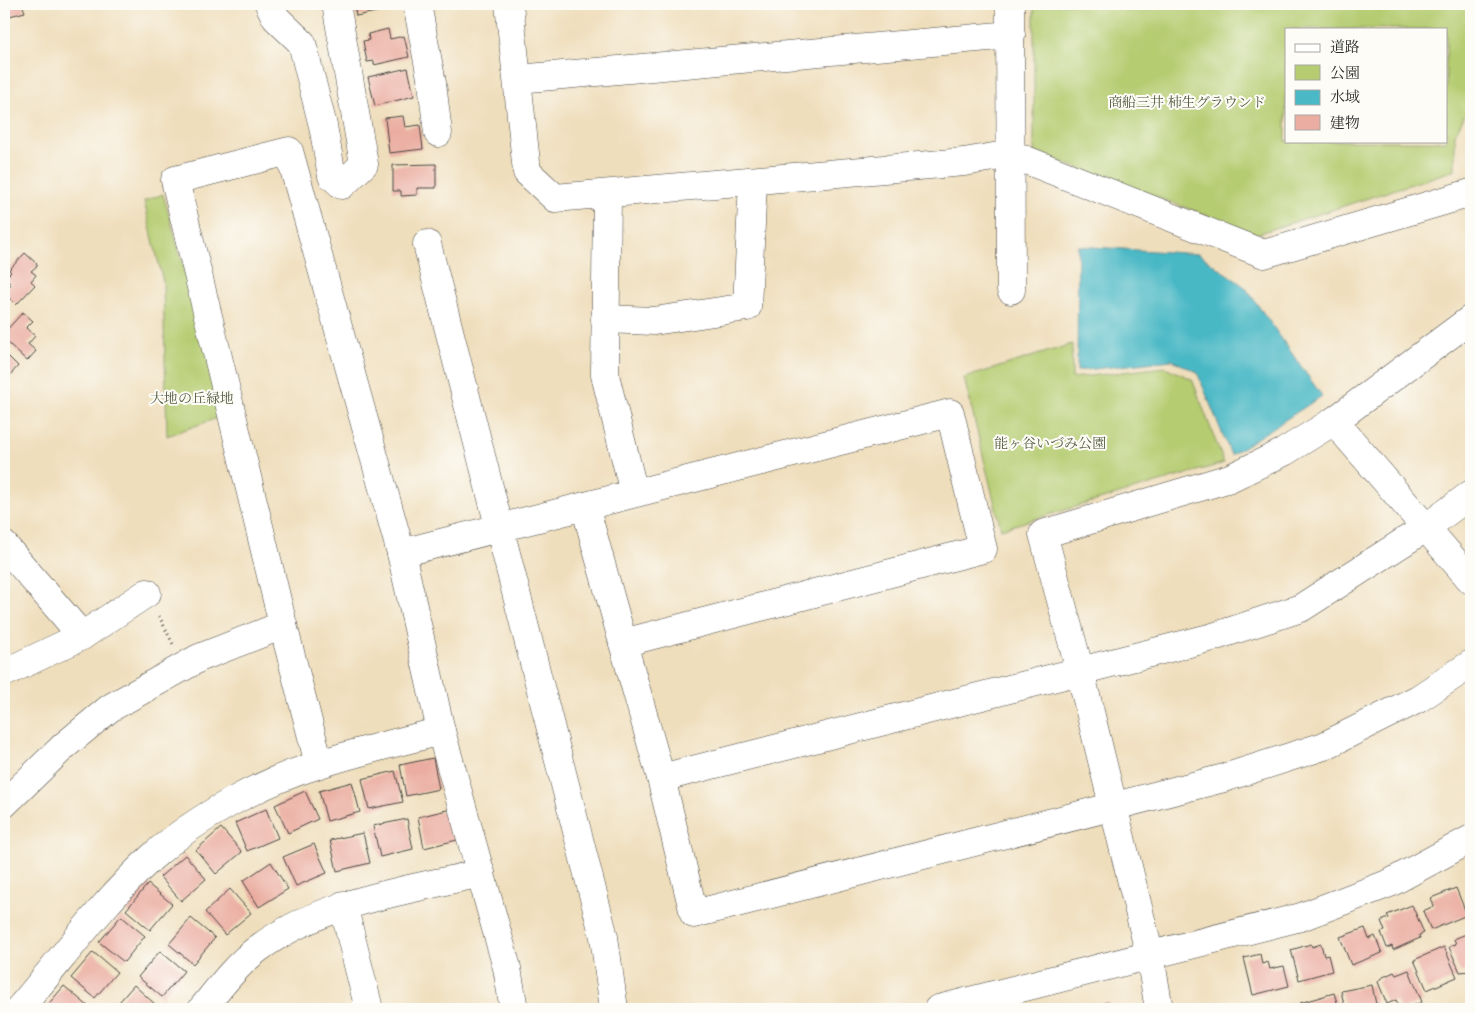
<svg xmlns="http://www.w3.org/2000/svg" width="1475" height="1013" font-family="'Libre Caslon Text','Noto Serif JP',serif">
<rect width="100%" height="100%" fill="#fdfcf7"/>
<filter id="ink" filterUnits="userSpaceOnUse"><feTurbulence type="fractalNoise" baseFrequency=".02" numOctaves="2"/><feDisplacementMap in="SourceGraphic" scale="10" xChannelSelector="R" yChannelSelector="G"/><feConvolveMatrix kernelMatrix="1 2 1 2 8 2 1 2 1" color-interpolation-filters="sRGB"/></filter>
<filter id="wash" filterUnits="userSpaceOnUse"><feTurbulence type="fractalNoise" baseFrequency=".0096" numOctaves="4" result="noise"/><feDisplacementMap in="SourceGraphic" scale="20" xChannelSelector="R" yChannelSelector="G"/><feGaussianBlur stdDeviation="1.12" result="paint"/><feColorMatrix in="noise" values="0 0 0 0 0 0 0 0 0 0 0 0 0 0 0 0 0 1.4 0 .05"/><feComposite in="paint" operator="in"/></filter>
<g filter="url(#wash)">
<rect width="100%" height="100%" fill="#efdebc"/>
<g fill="#b5cc71" stroke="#707c4e" fill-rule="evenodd">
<path d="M1034 4H1471V103L1455 134V170L1257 234 1034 152ZM1286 29H1446V141H1286Z"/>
<polygon points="163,194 226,415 167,436 163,282 144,201"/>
<polygon points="1072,344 1072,378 1165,367 1192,379 1224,463 1001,529 964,378"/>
</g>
<polygon fill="#4ab8c5" stroke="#3a7278" points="1078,246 1199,254 1245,287 1322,396 1231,455 1197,372 1172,360 1077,371"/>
<g id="blocks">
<g fill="#ebada1">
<polygon points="4,4 22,4 25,12 6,17"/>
<polygon points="354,4 380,4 381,11 356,16"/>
<polygon points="388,29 390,39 404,36 409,57 374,65 374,61 367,62 363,41 369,40 368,34"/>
<polygon points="408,68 414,96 375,106 368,77"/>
<polygon points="403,116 405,127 420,125 423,149 389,153 385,118"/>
<polygon points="436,164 436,188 417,188 417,195 401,196 401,191 393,191 393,165"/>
<polygon points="25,253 38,265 31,271 36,275 31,281 35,285 16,305 4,293 11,284 5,278 11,272 9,270"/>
<polygon points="23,312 33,321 26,328 35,336 28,344 36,351 27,361 4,339 4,333"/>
<polygon points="4,352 18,366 4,382"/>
<polygon points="433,758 439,789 406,796 400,765"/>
<polygon points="395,771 403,802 369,809 362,779"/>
<polygon points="352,782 360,812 327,821 319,791"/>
<polygon points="305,791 318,819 288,833 275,805"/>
<polygon points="266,809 278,838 247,851 235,823"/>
<polygon points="451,809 457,840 424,848 418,817"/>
<polygon points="407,819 413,849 380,857 373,826"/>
<polygon points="221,828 242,852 216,874 196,850"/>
<polygon points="363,833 370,863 337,871 330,840"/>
<polygon points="314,844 327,873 296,886 283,857"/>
<polygon points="185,855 206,879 181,901 160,877"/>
<polygon points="271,862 288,889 259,907 243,881"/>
<polygon points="148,884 172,904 150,930 126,910"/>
<polygon points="1456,888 1467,915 1431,930 1423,911 1434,906 1431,898"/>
<polygon points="230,889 251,913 225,935 205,912"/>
<polygon points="1412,905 1424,933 1419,935 1420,938 1393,950 1392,946 1387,948 1381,932 1385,931 1381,921 1389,918 1387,915"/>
<polygon points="121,916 145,936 124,962 99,942"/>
<polygon points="191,918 215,938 193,964 169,944"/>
<polygon points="1365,928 1369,939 1375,936 1382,953 1351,965 1340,937"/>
<polygon points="1471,932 1471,971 1460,972 1449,947 1456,944 1454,939"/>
<polygon points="1311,944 1312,947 1321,944 1324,956 1328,955 1332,971 1299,980 1291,950"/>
<polygon points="1444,947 1457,977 1427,990 1414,960"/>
<polygon points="160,951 184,971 162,997 138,977"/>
<polygon points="93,952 117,972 95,998 71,978"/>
<polygon points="1260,954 1262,964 1268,962 1270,969 1284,966 1289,986 1253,995 1244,958"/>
<polygon points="1409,970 1422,1002 1404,1009 1400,1009 1396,1000 1387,1004 1378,982 1381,978 1394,972 1396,975"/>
<polygon points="134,985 157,1006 154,1009 113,1009"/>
<polygon points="1372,985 1377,1009 1345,1009 1341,991"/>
<polygon points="64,986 88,1006 86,1009 44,1009"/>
<polygon points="1334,993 1339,1009 1302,1009 1300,1003"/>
<polygon points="1109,1002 1110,1009 1082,1009"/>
</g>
</g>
</g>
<g filter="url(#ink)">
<use href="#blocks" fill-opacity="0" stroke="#484641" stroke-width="1"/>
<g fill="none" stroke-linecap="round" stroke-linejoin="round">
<defs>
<g id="minor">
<polyline points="269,4 276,18 302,43 323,126 332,176 342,185 364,164 336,4"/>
<polyline points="417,4 432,83 438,133"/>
<polyline points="509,4 527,172 555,198 964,162 1011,154 1264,254 1471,193"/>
<polyline points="1010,4 1011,290"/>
<polyline points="518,79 1011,35"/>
<polyline points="607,195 605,375 634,493"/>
<polyline points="427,244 604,937 614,1009"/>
<polyline points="605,319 654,321 747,307 753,181"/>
<polyline points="1334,421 1471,580"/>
<polyline points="585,506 623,643"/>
<polyline points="4,545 82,636"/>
<polyline points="401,553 950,413 983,549 623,643 661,778 694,914 1224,778 1324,746 1418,699 1471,664"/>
<polyline points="283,625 319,764"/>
<polyline points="4,673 82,636 147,593"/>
<polyline points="661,778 1213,637 1301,608 1427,527 1471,494"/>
<polyline points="4,804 64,746 110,708 199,658 283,625 175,180 289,151 401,553 441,731 507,968 514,1009"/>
<polyline points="343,905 369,1009"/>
<path d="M19 1009C62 959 102 903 151 858 196 817 262 782 320 764 359 751 400 742 441 731"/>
<path d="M202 1009C219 988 237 964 259 948 323 901 406 891 481 873"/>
<polyline points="938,1009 1301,917 1390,883 1471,839"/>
<polyline points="1159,1009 1150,956 1080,671 1043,534 1230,478 1284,452 1334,421 1471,319"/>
</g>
</defs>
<use href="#minor" stroke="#484641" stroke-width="29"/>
<polyline stroke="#484641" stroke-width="3" stroke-dasharray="1 4" stroke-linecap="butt" points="159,616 173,644"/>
<use href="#minor" stroke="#fff" stroke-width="28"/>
</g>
</g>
<g text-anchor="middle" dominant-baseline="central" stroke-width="4" stroke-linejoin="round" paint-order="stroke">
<g font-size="14" fill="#545b40" stroke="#fdfcf7">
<text x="1187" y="102">商船三井 柿生グラウンド</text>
<text x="192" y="398">大地の丘緑地</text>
<text x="1050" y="443">能ヶ谷いづみ公園</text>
</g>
</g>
<rect width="1475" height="1013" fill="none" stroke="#fdfcf7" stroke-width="20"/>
<rect x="1285" y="28" width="162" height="115" fill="#fdfcf7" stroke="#a9a8a5"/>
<rect x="1295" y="44" width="25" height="8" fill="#ffffff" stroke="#a9a8a5"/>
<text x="1330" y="52" font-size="15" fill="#2b2b2b">道路</text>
<rect x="1295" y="65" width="25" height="15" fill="#b5cc71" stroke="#a9a8a5"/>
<text x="1330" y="78" font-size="15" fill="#2b2b2b">公園</text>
<rect x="1295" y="90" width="25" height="15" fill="#4ab8c5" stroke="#a9a8a5"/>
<text x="1330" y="102" font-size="15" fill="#2b2b2b">水域</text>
<rect x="1295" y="115" width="25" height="15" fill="#ebada1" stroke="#a9a8a5"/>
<text x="1330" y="128" font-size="15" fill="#2b2b2b">建物</text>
</svg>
